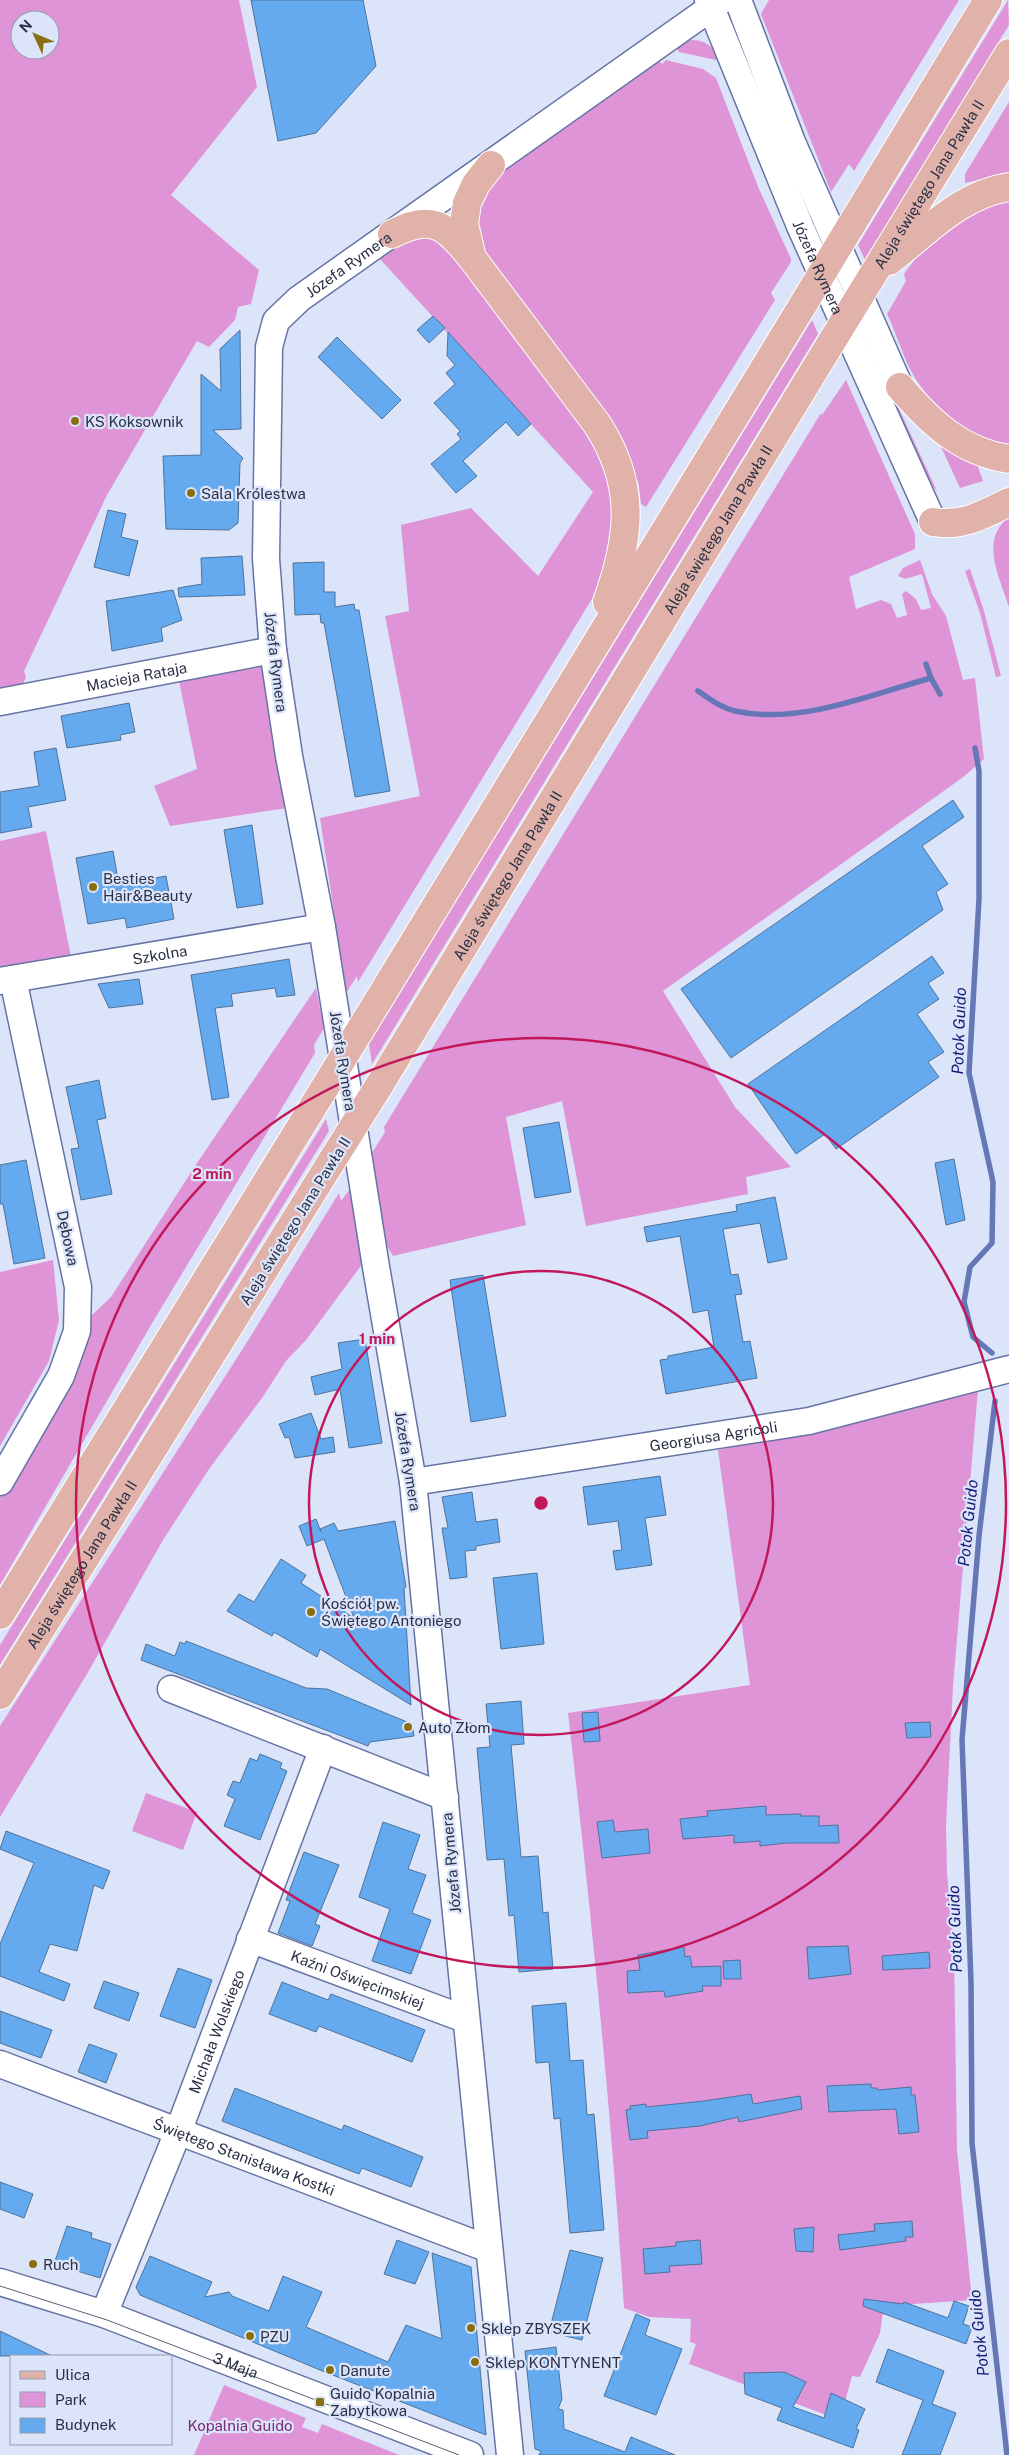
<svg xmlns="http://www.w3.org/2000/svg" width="1009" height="2455" font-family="'Public Sans',sans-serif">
<rect width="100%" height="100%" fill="#dce4f9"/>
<g fill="#de94d6" fill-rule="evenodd">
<path d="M0 0H239L257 87 171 195 259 270 251 304 238 307 235 320 209 347 197 341 107 495 24 671 26 677 23 684 0 688ZM20 20H50V50H20Z"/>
<polygon points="769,0 959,0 854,171 849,164 831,192 761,14"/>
<polygon points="1008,0 1009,25 865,260 858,245"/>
<polygon points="734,28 869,344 937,491 928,481 787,173"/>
<path d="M691 40C706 40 713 47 721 59L716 60 679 52 676 47Z"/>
<polygon points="658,59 662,64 666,60 703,69 716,78 759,189 791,259 791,262 771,293 775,300 646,507 641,504 638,480 633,493 488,270 470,222 495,175"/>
<polygon points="1009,102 1009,173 965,183 965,174"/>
<path d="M1009 194V454C967 433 929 409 908 365 904 356 889 316 887 314L906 281 904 274 933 235Z"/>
<polygon points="436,232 590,428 621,511 598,589 358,982 357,976 346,993 320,818 420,796 385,616 409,611 401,525 471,508 538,576 593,492 380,259 408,236"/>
<polygon points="812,320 818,334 372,1064 369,1044"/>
<polygon points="846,380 915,534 915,549 849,577 856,609 881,600 891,604 897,618 907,615 902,594 906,591 916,599 921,610 931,608 922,574 905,579 898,576 903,568 920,560 932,594 946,616 963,680 975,678 984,759 962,778 663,991 735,1107 791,1167 746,1177 748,1194 586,1226 562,1101 506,1117 526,1225 393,1256 387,1246 370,1156 385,1132 384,1127 821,413 822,415"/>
<polygon points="937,438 980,461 978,467 983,481 960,488"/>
<path d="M1009 517V607C1000 577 979 540 1009 517Z"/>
<polygon points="970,569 984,611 1001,676 996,677 980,613 965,571"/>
<polygon points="264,667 287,808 170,826 154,786 197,769 179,681"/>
<polygon points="46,831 71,957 0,969 0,841"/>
<polygon points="316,988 324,1028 314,1045 315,1053 151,1325 0,1585 0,1498 74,1371 86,1321 111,1297 199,1160"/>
<polygon points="326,1119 329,1131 0,1665 0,1645"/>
<polygon points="350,1189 363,1263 306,1340 286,1361 262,1398 209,1469 163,1540 87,1674 0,1817 0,1726 244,1347 339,1193 341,1201"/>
<polygon points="53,1260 59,1320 49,1361 0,1446 0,1272"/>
<path d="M978 1389 953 1686 946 1825 947 1873 954 1949 957 2149 972 2300 884 2306 880 2333 860 2377 852 2376 840 2420 689 2364 696 2344 690 2342 691 2319 649 2317 624 2308C611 2109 591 1911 568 1713L750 1685 718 1450 817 1430Z"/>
<polygon points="146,1793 197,1812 183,1850 132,1831"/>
<polygon points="224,2385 306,2418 302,2427 318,2433 322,2424 399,2455 194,2455"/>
</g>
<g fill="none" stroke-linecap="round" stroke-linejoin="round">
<g stroke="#6577b6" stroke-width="5.5">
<polyline points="926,664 931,678 940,694"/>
<path d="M698 691C710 699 721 708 735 711 800 725 869 695 931 678"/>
<polyline points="975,748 979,771 979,899 969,1073 993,1182 992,1243 970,1267 964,1302 973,1337 992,1353"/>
<polyline points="995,1401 979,1536 962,1740 971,1982 972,2143 1007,2455"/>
</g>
</g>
<g fill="#65a9ef" stroke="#4d739b">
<polygon points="251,0 363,0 376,66 316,133 278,141"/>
<polygon points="433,316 445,328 429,343 417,330"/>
<polygon points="240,330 241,429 213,430 243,458 240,463 238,523 229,530 166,529 163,456 201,455 201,374 221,391 220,349"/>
<polygon points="448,332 531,424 518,436 506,422 463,461 477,476 456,493 431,464 461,439 457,434 460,431 434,403 455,384 446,373 455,365 447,356"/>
<polygon points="337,337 401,400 382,419 318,357"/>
<polygon points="108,510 126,514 121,537 138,541 129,576 94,567"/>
<polygon points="242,556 245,595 179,597 178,588 202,584 201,558"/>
<polygon points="324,562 324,592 335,592 335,607 354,604 355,610 359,610 390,791 355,797 324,623 321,623 320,614 295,615 293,563"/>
<polygon points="173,590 182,620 161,628 163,641 112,651 106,601"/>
<polygon points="129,703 135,732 120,735 121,740 67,748 61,716"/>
<polygon points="56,748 66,800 28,807 32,827 0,833 0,792 39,786 34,752"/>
<polygon points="953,800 964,817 922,846 948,884 936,892 943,910 731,1058 681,989"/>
<polygon points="252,825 263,904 237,908 224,830"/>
<polygon points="113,851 119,885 166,876 174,919 127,928 125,918 88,924 76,858"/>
<polygon points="932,956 944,973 928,983 939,999 917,1014 944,1052 928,1062 939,1077 836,1149 825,1134 796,1154 748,1084"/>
<polygon points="289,959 295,995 277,997 275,988 231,994 233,1006 215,1008 229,1097 212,1100 191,975"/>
<polygon points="139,979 143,1004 109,1008 98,984"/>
<polygon points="99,1080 106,1118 97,1120 112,1194 81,1200 71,1149 79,1148 66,1087"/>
<polygon points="559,1122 571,1192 535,1198 523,1128"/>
<polygon points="954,1159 965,1220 946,1225 935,1163"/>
<polygon points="26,1160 45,1258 14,1264 3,1204 0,1204 0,1165"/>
<polygon points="775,1197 787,1259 768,1263 760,1223 723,1229 731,1275 738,1274 742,1294 735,1295 743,1342 750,1341 757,1378 666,1394 660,1360 668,1359 668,1356 714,1347 708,1310 693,1313 680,1236 647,1242 644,1227 737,1211 736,1205"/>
<polygon points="483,1275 506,1416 471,1422 450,1280"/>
<polygon points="365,1339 382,1443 349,1448 340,1389 315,1395 311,1377 342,1369 338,1343"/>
<polygon points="311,1413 321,1439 333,1437 335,1452 295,1458 289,1437 285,1438 279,1424"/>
<polygon points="660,1476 666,1515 645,1518 652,1565 616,1570 613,1551 622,1550 618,1521 588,1525 583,1487"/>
<polygon points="472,1492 476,1522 497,1519 500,1542 476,1546 476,1550 465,1551 467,1577 450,1579 442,1528 448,1528 442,1497"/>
<polygon points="316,1519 321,1532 320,1529 334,1523 338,1531 395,1521 406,1587 404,1588 411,1705 320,1649 317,1657 274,1632 272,1636 227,1611 239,1594 254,1602 281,1559 306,1575 301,1583 354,1618 324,1539 307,1546 299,1526"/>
<polygon points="537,1573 544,1644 501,1649 493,1578"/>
<polygon points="186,1641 306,1688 327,1689 412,1724 414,1736 370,1742 368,1746 141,1660 146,1644 175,1656 180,1642 185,1644"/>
<polygon points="521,1701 524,1744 511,1745 521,1857 538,1856 543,1913 548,1912 553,1969 519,1972 514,1915 509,1916 504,1859 487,1860 477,1748 490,1747 486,1704"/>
<polygon points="598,1712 600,1741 584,1742 582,1713"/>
<polygon points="930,1722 931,1737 907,1738 905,1723"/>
<polygon points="260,1754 282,1763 280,1768 287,1771 260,1840 224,1826 235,1799 227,1795 233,1781 240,1783 250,1758 257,1761"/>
<polygon points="766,1806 766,1815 801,1814 801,1816 819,1816 819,1826 838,1825 839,1843 786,1843 760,1846 760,1841 734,1843 734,1835 683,1839 680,1819 708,1816 707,1811"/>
<polygon points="613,1820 615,1832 648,1829 650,1853 602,1858 597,1822"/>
<polygon points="383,1822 420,1835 408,1869 426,1875 412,1913 431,1920 411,1974 372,1961 390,1909 359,1897"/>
<polygon points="6,1831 110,1871 103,1889 94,1885 77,1951 50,1944 39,1972 70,1984 64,2001 0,1976 0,1944 34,1863 0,1849"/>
<polygon points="304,1852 339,1865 315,1924 320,1926 312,1946 278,1933 290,1901 286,1900"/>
<polygon points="848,1946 851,1974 809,1979 807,1947"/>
<polygon points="684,1947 685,1957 690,1956 692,1967 721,1966 721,1986 702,1986 703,1991 665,1997 664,1991 628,1993 627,1971 640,1970 638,1955"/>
<polygon points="929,1952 930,1968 883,1970 882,1956"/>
<polygon points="740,1960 741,1979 724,1979 723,1961"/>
<polygon points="178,1968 212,1980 195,2028 160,2016"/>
<polygon points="104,1981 139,1993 129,2021 94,2008"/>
<polygon points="282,1982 328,2000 331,1994 425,2030 412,2062 319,2026 316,2032 269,2014"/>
<polygon points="566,2003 570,2061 583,2060 587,2115 594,2114 604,2230 570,2233 560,2118 554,2119 549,2062 536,2063 532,2006"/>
<polygon points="0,2011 52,2030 41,2058 0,2043"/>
<polygon points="89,2044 117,2054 106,2083 78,2072"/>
<polygon points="871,2084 871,2088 877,2088 878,2090 911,2087 911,2095 915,2095 919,2132 899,2134 896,2109 829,2112 827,2086"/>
<polygon points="235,2088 342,2130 344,2125 423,2157 411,2187 362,2168 359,2174 222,2121"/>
<polygon points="751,2094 753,2104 800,2096 802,2109 739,2122 738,2117 700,2126 647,2131 648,2138 630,2140 626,2110 631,2109 630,2106 646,2104 646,2107 704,2101"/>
<polygon points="0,2182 33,2194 24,2218 0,2209"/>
<polygon points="912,2221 913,2237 905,2237 906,2241 840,2250 838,2235 875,2231 874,2224"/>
<polygon points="67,2226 92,2233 91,2238 111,2244 100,2278 54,2264"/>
<polygon points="814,2227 813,2252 796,2251 794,2229"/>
<polygon points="397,2240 429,2252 415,2284 384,2274"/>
<polygon points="700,2240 702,2264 669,2266 670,2272 645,2274 643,2249 676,2246 676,2242"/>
<polygon points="570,2250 603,2258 582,2340 549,2332"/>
<polygon points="432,2253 471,2267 486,2435 320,2370 140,2295 136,2287 150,2256 212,2282 205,2297 229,2292 232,2296 269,2311 283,2276 322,2292 306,2327 388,2362 406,2325 442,2339"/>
<polygon points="864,2299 903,2304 904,2302 948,2318 954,2301 969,2306 963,2324 972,2327 966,2344 863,2306"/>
<polygon points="636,2314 650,2320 645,2335 682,2349 656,2415 604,2396"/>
<polygon points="0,2331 52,2356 0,2356"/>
<polygon points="556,2347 562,2399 558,2409 563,2410 564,2429 625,2452 631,2437 675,2455 539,2455 541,2451 535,2449 525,2351"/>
<polygon points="888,2349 944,2371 932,2404 956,2413 940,2455 902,2455 923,2400 876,2382"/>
<polygon points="784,2372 806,2382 793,2407 824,2418 831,2393 865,2409 856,2429 859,2430 853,2448 777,2420 782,2408 745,2394 744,2373"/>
</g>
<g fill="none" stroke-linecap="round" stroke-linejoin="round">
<defs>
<g id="minor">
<path id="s1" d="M708 0 800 226 933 522"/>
<polyline points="738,0 792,142 900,387"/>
<path id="s2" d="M0 702 273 650"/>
<path id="s3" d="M0 981 322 927"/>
<polyline points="0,1482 61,1376 77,1331 78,1287 13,979"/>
<path id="s4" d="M413 1482 809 1421 1009 1369"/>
<polyline points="171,1689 445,1797"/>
<path id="s5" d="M250 1939 465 2019"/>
<path id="s6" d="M0 2064 489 2249"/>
<path id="s7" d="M0 2282 104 2314 470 2455"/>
<path id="s8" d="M104 2314 178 2132 323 1748"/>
<path id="s9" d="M510 2455 413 1482 376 1267 322 927 289 756 273 650 266 559 269 347 276 321 299 299 722 0"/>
</g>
<g id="major">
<path d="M491 165 476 184 467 203 464 224 472 258 597 424C636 484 631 536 607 602"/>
<polyline points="850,227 988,0"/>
<path d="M392 234C431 213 446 225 471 257"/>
<path d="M889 261C926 233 960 194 1009 187"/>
<path id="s10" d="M872 276 1009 53"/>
<path d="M900 387C930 422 961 452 1009 459"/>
<path d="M933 522C962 527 983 515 1009 502"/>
<polyline points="365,1022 804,303"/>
<path id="s11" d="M377 1089 826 351"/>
<polyline points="0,1615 322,1092"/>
<path id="s12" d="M0 1695 333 1159"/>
</g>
</defs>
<use href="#minor" stroke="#6574a4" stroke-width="29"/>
<use href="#major" stroke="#fff" stroke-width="30"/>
<use href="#minor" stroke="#fff" stroke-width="26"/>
<use href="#major" stroke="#e0b2aa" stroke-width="28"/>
<polyline stroke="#596075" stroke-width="1" points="0,2286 107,2320 459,2455"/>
<defs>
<g id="major-bridge">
<polyline points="804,303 850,227"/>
<polyline points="826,351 872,276"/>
<polyline points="322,1092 365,1022"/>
<polyline points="333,1159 377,1089"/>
</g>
</defs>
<use href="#major-bridge" stroke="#fff" stroke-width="30" stroke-linecap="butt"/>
<use href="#major-bridge" stroke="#e0b2aa" stroke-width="28"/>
</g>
<g fill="none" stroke="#c2185b" stroke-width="2.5">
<circle cx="541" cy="1503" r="232"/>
<circle cx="541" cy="1503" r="465"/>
</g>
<g fill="#8a6f10" stroke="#dce4f9" stroke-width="2">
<circle cx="75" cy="421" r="5"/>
<circle cx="191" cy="493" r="5"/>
<circle cx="93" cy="887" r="5"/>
<circle cx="311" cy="1612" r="5"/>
<circle cx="408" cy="1727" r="5"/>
<circle cx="33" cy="2264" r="5"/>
<circle cx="471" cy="2328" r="5"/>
<circle cx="250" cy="2336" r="5"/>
<circle cx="475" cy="2362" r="5"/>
<circle cx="330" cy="2370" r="5"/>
<rect x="315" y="2397" width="10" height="10" rx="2.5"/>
</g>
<g text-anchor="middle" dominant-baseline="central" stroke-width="4.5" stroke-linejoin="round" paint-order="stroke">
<g font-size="15" fill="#2a3045" stroke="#dce4f9">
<text stroke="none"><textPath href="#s10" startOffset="108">Aleja świętego Jana Pawła II</textPath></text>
<text stroke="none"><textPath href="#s9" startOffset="2244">Józefa Rymera</textPath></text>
<text stroke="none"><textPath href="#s1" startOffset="289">Józefa Rymera</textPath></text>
<text stroke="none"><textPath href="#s11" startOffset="655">Aleja świętego Jana Pawła II</textPath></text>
<text transform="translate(276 662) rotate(83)">Józefa Rymera</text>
<text stroke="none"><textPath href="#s2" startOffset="139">Macieja Rataja</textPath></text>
<text stroke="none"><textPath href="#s11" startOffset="250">Aleja świętego Jana Pawła II</textPath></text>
<text stroke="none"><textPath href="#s3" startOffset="162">Szkolna</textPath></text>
<text transform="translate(343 1061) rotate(81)">Józefa Rymera</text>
<text transform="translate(295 1221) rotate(-58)">Aleja świętego Jana Pawła II</text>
<text transform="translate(68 1238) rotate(78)">Dębowa</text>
<text stroke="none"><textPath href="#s4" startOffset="304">Georgiusa Agricoli</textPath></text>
<text transform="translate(408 1461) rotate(81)">Józefa Rymera</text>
<text stroke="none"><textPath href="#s12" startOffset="154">Aleja świętego Jana Pawła II</textPath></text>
<text transform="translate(451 1863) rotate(-95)">Józefa Rymera</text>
<text stroke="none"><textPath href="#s5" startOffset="115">Kaźni Oświęcimskiej</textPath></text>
<text stroke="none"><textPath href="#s8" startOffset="304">Michała Wolskiego</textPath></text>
<text stroke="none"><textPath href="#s6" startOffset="261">Świętego Stanisława Kostki</textPath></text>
<text stroke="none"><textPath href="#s7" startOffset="250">3 Maja</textPath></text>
</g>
<g font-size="15" fill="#2a3045" stroke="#dce4f9" text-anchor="start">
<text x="85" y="421">KS Koksownik</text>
<text x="201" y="493">Sala Królestwa</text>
<text x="103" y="878">Besties<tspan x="103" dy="17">Hair&amp;Beauty</tspan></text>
<text x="321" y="1603">Kościół pw.<tspan x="321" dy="17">Świętego Antoniego</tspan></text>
<text x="418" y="1727">Auto Złom</text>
<text x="43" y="2264">Ruch</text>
<text x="481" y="2328">Sklep ZBYSZEK</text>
<text x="260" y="2336">PZU</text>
<text x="485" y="2362">Sklep KONTYNENT</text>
<text x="340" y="2370">Danute</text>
<text x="330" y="2393">Guido Kopalnia<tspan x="330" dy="17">Zabytkowa</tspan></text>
</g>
<g font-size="15" fill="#7d2777" stroke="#dce4f9">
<text x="240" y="2425">Kopalnia Guido</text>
</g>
<g font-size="16" font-style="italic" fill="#151976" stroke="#dce4f9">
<text transform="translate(959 1031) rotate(-88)">Potok Guido</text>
<text transform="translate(968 1523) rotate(-84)">Potok Guido</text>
<text transform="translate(955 1929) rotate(-92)">Potok Guido</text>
<text transform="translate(979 2333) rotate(-96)">Potok Guido</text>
</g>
</g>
<circle cx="541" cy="1503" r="8" fill="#c2185b" stroke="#dce4f9" stroke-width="2.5"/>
<g font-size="15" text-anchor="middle" font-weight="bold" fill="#c2185b" stroke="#dce4f9" stroke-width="4.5" stroke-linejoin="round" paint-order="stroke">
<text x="212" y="1179">2 min</text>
<text x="377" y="1344">1 min</text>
</g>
<rect x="10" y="2355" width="162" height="90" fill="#dce4f9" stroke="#959cb1"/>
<rect x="20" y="2371" width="25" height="8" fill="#e0b2aa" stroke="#959cb1"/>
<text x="55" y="2380" font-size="15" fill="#2a3045">Ulica</text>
<rect x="20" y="2392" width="25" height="15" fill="#de94d6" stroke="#959cb1"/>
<text x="55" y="2405" font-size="15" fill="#2a3045">Park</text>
<rect x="20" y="2418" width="25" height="15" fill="#65a9ef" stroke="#959cb1"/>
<text x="55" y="2430" font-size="15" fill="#2a3045">Budynek</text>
<g transform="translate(35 35) rotate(314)"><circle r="24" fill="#dce4f9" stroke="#959cb1"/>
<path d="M0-4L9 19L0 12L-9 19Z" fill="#8a6f10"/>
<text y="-8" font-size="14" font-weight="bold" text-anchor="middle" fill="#2a3045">N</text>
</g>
</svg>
